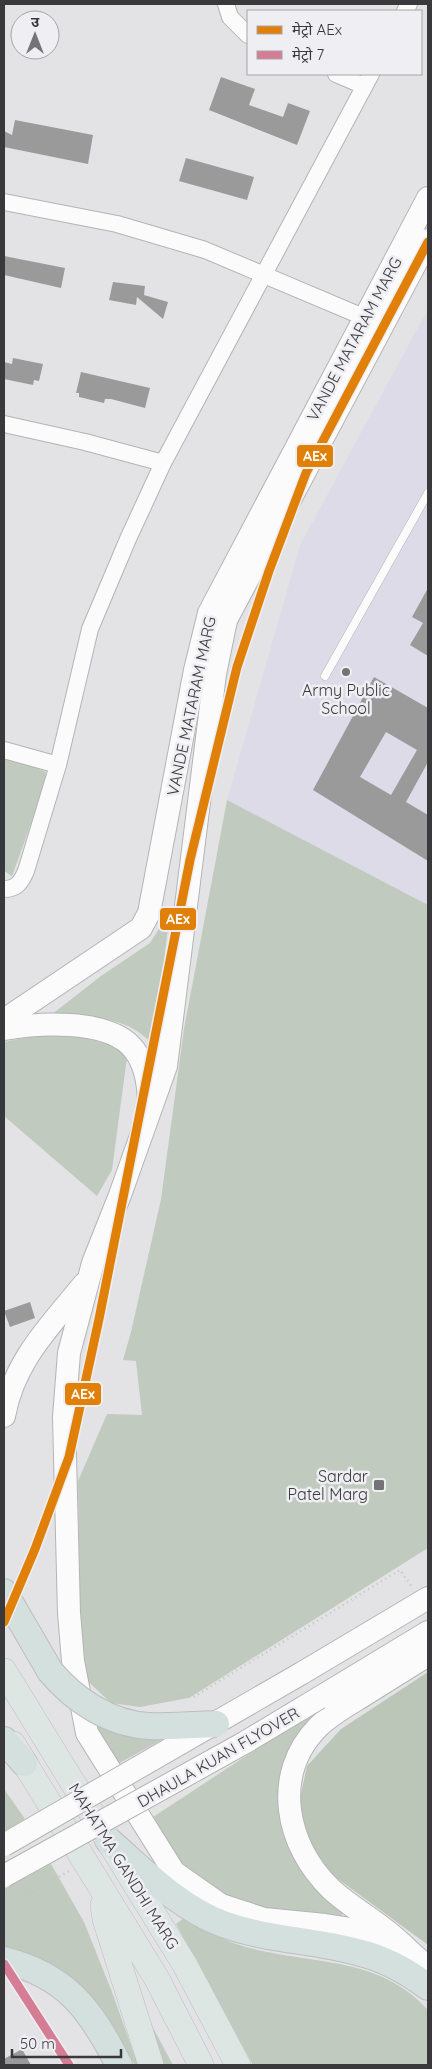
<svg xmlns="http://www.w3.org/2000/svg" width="432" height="2069" font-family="Quicksand,'Noto Sans Devanagari',sans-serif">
<rect width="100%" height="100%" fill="#e3e3e5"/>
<polygon fill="#dedbe8" points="428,309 428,905 227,800 300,545"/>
<g fill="#c1cabf">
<polygon points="4,754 46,772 44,788 12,876 4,871"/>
<polygon points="227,800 428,905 428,1548 189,1698 140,1707 111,1703 81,1675 78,1481 107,1414 142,1415 136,1361 123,1360 131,1332 161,1199 184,1029"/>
<path d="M170 911 154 1044C146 1038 137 1030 128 1026 103 1016 77 1015 51 1015L101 976 150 943Z"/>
<polygon points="37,1035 76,1036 112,1045 127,1057 112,1170 97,1196 4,1116 4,1042"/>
<polygon points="426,1641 306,1735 289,1841 305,1876 343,1910 341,1919 250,1910 194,1881 150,1819 281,1733"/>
<polygon points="91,1716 176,1732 114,1766"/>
<polygon points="4,1789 25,1819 4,1832"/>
<polygon points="51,1864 84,1922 112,1992 138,2065 135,2065 108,2023 54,1971 15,1950 4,1947 4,1889"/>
<path d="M184 1918C208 1932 223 1941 250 1948 314 1965 379 1956 428 2010V2065H253L176 1924Z"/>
<polygon points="128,1981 173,2065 158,2065"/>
</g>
<polygon fill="#bbc5b8" points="428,1672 428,1945 334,1876 306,1840 300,1798 307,1766 341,1729"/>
<g fill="#9b9a9b" fill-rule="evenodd">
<polygon points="221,77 255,89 249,105 283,117 288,103 310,111 297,145 209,110"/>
<polygon points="15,120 93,135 88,164 4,147 4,131 12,135"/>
<polygon points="186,158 254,177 247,200 179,181"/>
<polygon points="4,256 65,268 61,288 4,275"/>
<polygon points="113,282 145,286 144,295 168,302 163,319 137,297 136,305 109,300"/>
<polygon points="13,358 43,364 39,381 34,380 33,385 4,379 4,362 12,364"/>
<polygon points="81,372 150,388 145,408 111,399 105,399 104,403 79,397 79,393 76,393"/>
<polygon points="428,588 428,656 410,645 423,623 412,617"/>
<path d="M374 677 428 708V762L406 802 428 815V861L313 790ZM386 732 417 750 391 795 360 777Z"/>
<polygon points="30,1302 35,1318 10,1327 4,1311"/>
<polygon points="22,2049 31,2065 4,2065 4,2059"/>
</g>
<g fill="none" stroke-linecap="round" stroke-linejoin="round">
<defs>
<polyline id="service" points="325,676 428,493"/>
<g id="minor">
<polyline points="226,4 230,17 248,35"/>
<polyline points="405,11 409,4"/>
<polyline points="336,74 364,86"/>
<polyline points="4,202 117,224 205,250 373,321"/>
<polyline points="4,424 85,442 163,463"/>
<polyline points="4,750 58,765"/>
<path d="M4 889C17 889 21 882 26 871L58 765 90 629 128 539 163 463 371 74"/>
</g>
<g id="secondary">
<polyline points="4,1020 141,928 149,913 195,670 209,613 428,198"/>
<path d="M4 1029C38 1023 103 1019 130 1045 146 1061 149 1085 149 1106"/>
<path d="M4 1416C14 1361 50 1326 84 1284"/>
<path d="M428 1655C406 1669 383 1683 361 1697 346 1706 330 1715 318 1727 271 1775 286 1846 331 1889 348 1905 370 1917 388 1932 402 1943 414 1956 428 1967"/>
<polyline points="302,1673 428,1598"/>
<polyline points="319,1698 428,1632"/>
<polyline points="415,1957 364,1931 325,1925 264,1919 221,1905 174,1872 87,1733 73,1661 69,1613 64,1417 69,1353 93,1263 120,1195 166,1066 215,674 226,620 428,240"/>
</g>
<g id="primary">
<polyline points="4,1671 185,1965 238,2065"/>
<polyline points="13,1744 157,1979 201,2065"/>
<polyline points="103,1905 105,1919 151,2065"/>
</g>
<g id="trunk">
<polyline points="4,1592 50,1671"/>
<polyline points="4,1740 24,1763"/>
<path d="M108 1840C143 1870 179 1908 223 1924 267 1940 313 1940 357 1952 383 1958 407 1971 428 1987"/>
<path d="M4 1960C67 1976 91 2010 119 2065"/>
</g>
</defs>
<use href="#service" stroke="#b4b4b6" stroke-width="9"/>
<use href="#minor" stroke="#b4b4b6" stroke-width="18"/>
<use href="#secondary" stroke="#b4b4b6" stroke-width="24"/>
<use href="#primary" stroke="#bebebf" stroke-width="26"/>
<use href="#trunk" stroke="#bebebf" stroke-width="28"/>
<g stroke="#c3c3c4" stroke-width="2.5" stroke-dasharray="1 4" stroke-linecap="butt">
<polyline points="177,1695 186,1692 192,1698 400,1570 412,1587"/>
<polyline points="23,1886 28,1894 69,1871"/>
</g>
<use href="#service" stroke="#fbfbfb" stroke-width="8"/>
<use href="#minor" stroke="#fbfbfb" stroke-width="16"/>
<use href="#secondary" stroke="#fbfbfb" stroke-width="22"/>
<use href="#primary" stroke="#dee6e4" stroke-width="25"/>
<use href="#trunk" stroke="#d4e0dd" stroke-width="26"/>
<defs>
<g id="secondary-bridge">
<polyline points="4,1845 302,1673"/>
<polyline points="4,1876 244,1743 319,1698"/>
</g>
<path id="trunk-bridge" d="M50 1671C74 1700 110 1724 149 1726 171 1727 194 1725 216 1724"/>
</defs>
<use href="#secondary-bridge" stroke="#b4b4b6" stroke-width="24" stroke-linecap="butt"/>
<use href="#trunk-bridge" stroke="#bebebf" stroke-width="28" stroke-linecap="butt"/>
<use href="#secondary-bridge" stroke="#fbfbfb" stroke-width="22"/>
<use href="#trunk-bridge" stroke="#d4e0dd" stroke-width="26"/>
<defs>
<polyline id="metro-1" points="4,1622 35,1549 69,1457 99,1319 190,860 237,667 269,571 306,473 428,242"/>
<polyline id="metro-2" points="4,1964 69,2065"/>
</defs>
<use href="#metro-1" stroke="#efeff3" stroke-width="12"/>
<use href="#metro-2" stroke="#efeff3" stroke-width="12"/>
<use href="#metro-1" stroke="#e18009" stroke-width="9"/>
<use href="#metro-2" stroke="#d57d95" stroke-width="9"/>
</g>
<g fill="#747476" stroke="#efeff3" stroke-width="2">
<circle cx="346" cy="672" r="5"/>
<rect x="373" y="1479" width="12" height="12" rx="2.5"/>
</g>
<g text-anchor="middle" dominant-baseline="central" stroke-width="5" stroke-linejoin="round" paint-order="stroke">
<g font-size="16" fill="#39393b" stroke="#efeff3">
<text transform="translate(354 339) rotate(-62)">VANDE MATARAM MARG</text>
<text transform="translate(191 706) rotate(-78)">VANDE MATARAM MARG</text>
<text transform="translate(218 1757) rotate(-30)">DHAULA KUAN FLYOVER</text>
<text transform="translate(124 1866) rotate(58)">MAHATMA GANDHI MARG</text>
</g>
<g font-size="16" fill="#39393b" stroke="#efeff3">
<text x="346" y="690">Army Public<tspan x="346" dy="18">School</tspan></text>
<text x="368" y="1476" text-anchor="end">Sardar<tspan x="368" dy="18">Patel Marg</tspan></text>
</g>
</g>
<g stroke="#efeff3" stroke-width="2">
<rect x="296" y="444" width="38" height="24" rx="5" fill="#e18009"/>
<rect x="159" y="907" width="38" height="24" rx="5" fill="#e18009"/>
<rect x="64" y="1382" width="38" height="24" rx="5" fill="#e18009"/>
</g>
<g font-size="14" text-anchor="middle" font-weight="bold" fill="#fff">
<text x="315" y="461">AEx</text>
<text x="178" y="924">AEx</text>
<text x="83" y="1399">AEx</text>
</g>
<rect width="432" height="2069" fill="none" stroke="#39393b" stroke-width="10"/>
<rect x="247" y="10" width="175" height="65" fill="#efeff3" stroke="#a6a6a9"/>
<rect x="257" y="26" width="25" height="8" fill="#e18009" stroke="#a6a6a9"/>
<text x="292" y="35" font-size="15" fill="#39393b">मेट्रो AEx</text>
<rect x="257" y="51" width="25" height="8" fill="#d57d95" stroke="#a6a6a9"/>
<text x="292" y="60" font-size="15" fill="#39393b">मेट्रो 7</text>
<g transform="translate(35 35)"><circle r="24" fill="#efeff3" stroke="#a6a6a9"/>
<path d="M0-4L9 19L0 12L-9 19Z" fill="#747476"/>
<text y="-8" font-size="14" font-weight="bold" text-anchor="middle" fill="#39393b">उ</text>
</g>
<path d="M12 2049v8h109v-8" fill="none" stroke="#39393b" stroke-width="2.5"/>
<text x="20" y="2049" font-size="15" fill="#39393b" stroke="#efeff3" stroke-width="4" paint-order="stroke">50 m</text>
</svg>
